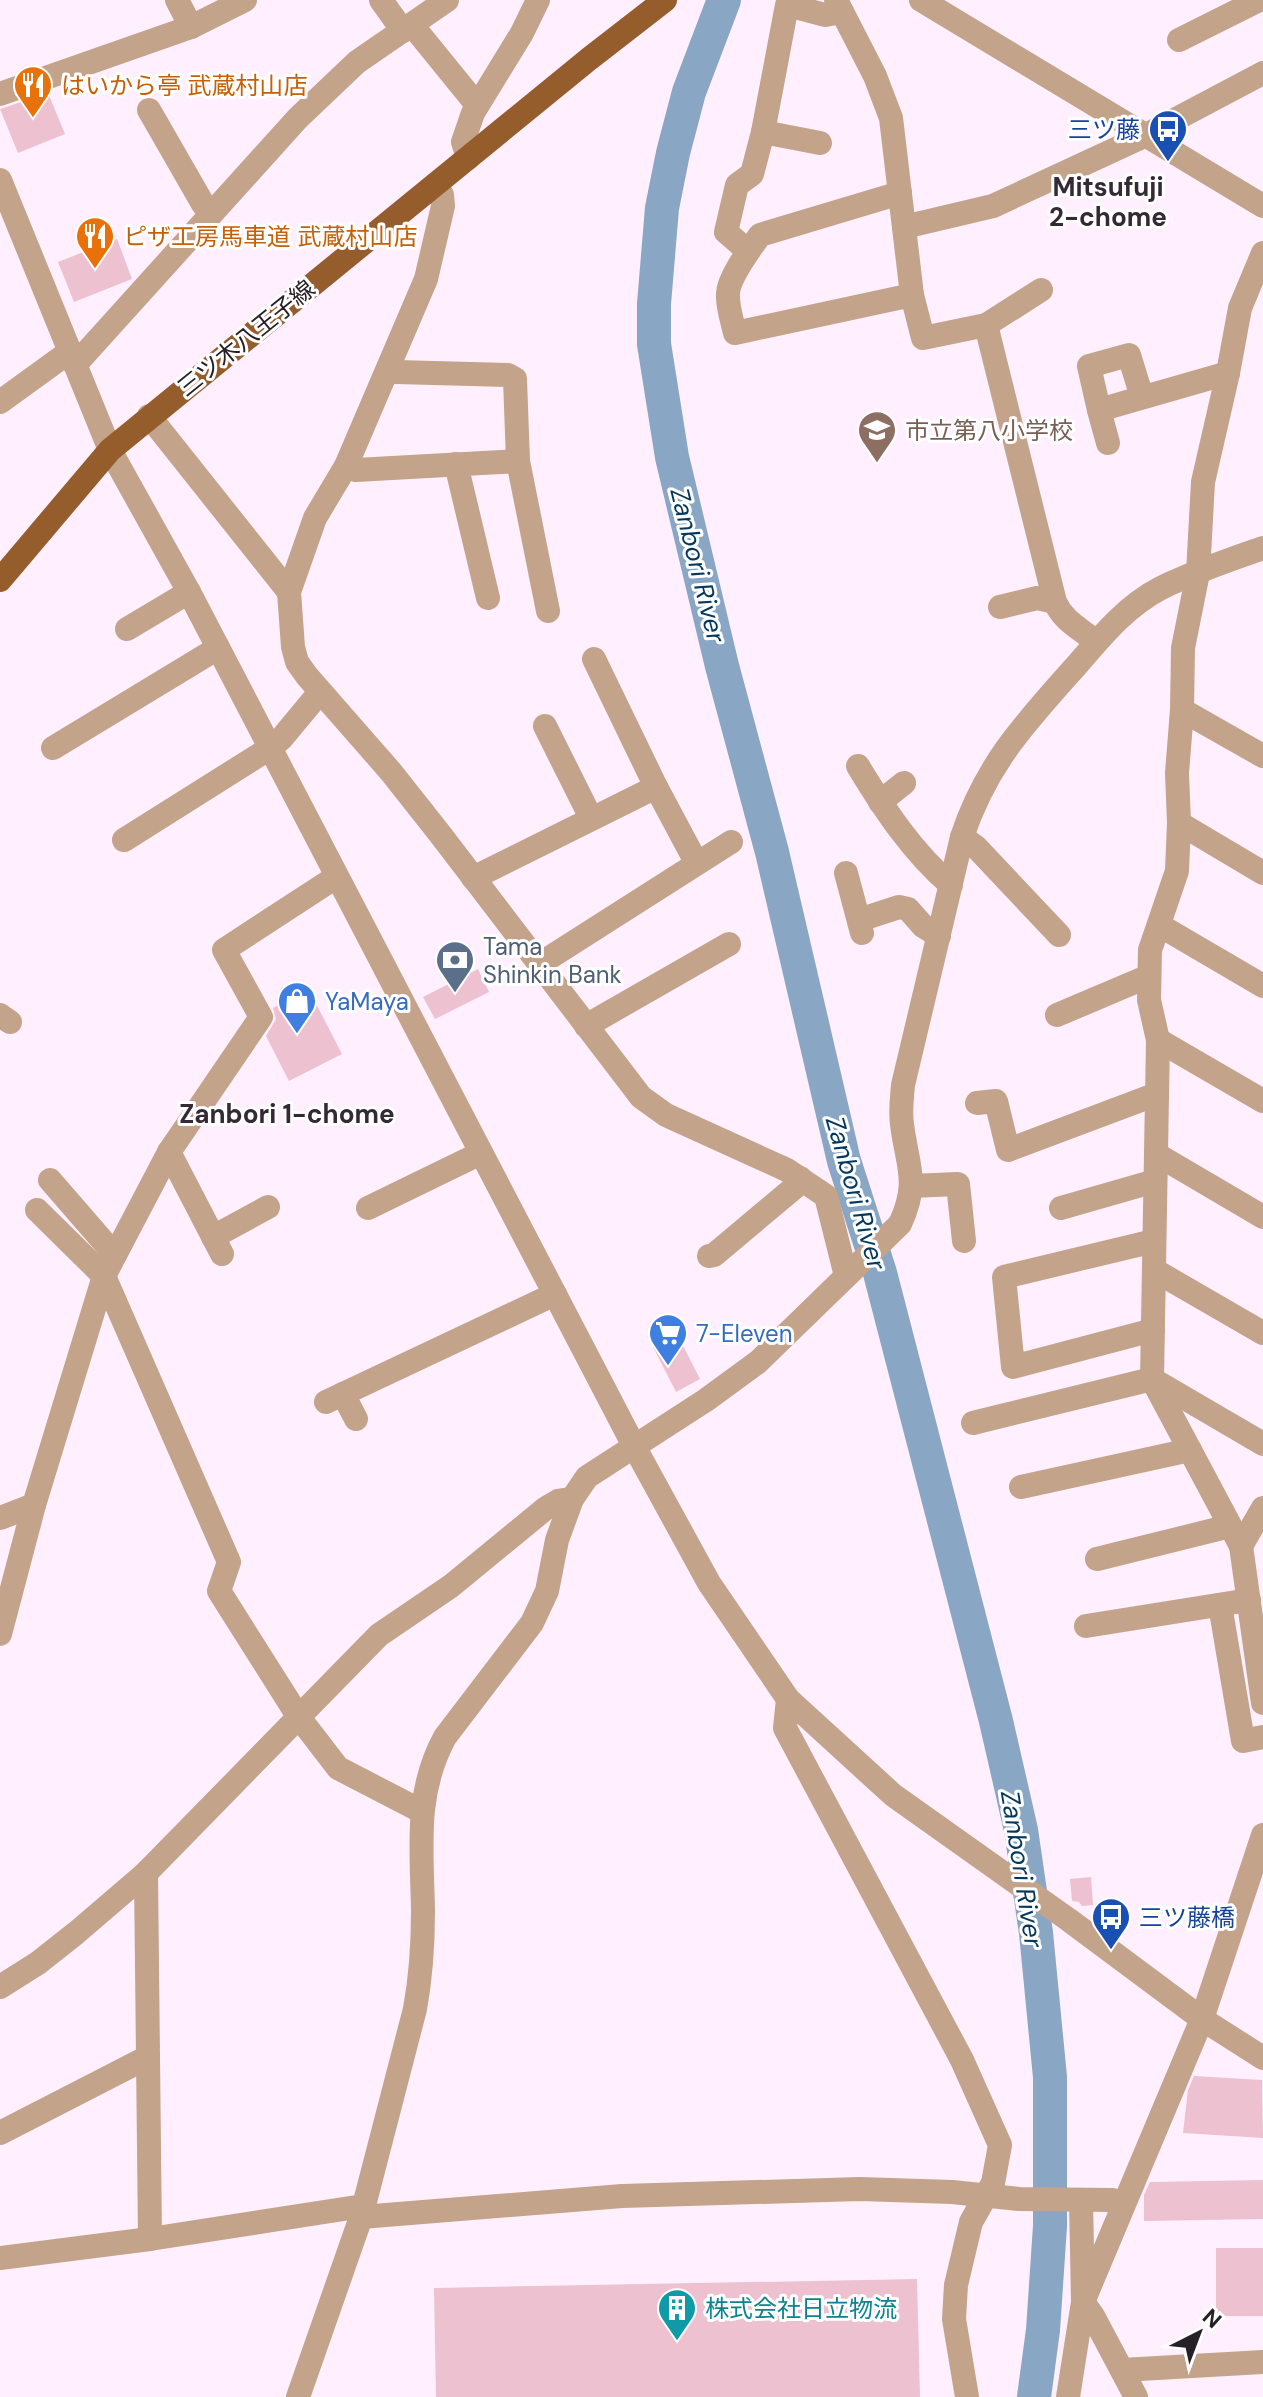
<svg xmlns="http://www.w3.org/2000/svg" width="1263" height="2397" font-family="'DM Sans','Noto Sans JP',sans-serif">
<rect width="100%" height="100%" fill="#ffefff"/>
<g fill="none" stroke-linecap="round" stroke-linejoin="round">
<polyline stroke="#89a7c4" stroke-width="34" points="724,0 689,92 673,153 662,208 654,304 654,344 672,457 722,666 772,852 844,1161 880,1273 996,1721 1021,1830 1036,1933 1050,2077 1050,2226 1043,2330 1034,2397"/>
</g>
<g fill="#edc1d0">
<polygon points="48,93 65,134 18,153 0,109"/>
<polygon points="117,239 132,279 74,302 58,262"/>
<polygon points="478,969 489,992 435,1019 423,997"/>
<polygon points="309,990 342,1054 289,1081 266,1036 276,1019 273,1008"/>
<polygon points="676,1332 700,1379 676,1392 652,1345"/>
<polygon points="1091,1877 1093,1905 1082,1906 1079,1902 1072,1901 1070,1879"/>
<polygon points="1194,2076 1262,2080 1263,2138 1183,2133 1188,2090"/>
<polygon points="1263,2180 1263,2219 1144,2221 1144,2195 1150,2182"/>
<rect x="1216" y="2248" width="47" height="68"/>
<polygon points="917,2279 920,2397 436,2397 434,2288"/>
</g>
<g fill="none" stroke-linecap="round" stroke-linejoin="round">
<g stroke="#c3a38a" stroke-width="24">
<polyline points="177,0 191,27"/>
<polyline points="381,0 403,31"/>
<polyline points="836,0 875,76 891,118 912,295 923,338 986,325 1041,290"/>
<polyline points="921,0 1263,206"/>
<polyline points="412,25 477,105"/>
<polyline points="1179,40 1259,0"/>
<polyline points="0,94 191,27 245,0"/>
<polyline points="149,110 203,204 211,214"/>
<polyline points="763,132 820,143"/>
<polyline points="468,158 463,142 473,113 522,33 538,0"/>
<polyline points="0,180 110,450 189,592 634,1446 709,1583 788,1699 893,1795 1069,1920 1202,2019 1263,2058"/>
<polyline points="435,185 442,195 443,206 426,279 346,466 315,518 289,592 293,647 297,662 307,676 391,772 440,834 641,1097 666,1115 787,1170 826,1196 846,1276"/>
<path d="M900 193 760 235C750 249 729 277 728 293 727 306 732 320 735 333L912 295"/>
<polyline points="904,227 993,206 1144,136 1263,73"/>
<polyline points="748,251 726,232 737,185 752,174 763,132 787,5 825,15 842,12"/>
<polyline points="1263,253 1240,308 1228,373 1203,482 1198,573 1183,648 1182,710 1177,773 1179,823 1177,871 1150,950 1149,1000 1158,1040 1152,1379 1241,1546 1263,1703"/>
<path d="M986 325 1055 602C1064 622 1080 628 1096 642"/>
<polyline points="75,365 298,118 357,62 447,0"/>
<polyline points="0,402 69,352"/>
<polyline points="1099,410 1089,366 1129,355 1142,397"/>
<polyline points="149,416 289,592"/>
<polyline points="1108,443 1099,410 1228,373"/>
<polyline points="518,461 548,611"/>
<polyline points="456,464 488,598"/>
<polyline points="346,466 356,470 518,461 515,379 508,375 396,372 389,368"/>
<polyline points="1000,607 1037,598 1055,602"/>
<polyline points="127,629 189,592"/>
<polyline points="594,659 656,787 696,862"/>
<polyline points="1182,710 1263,756"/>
<polyline points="545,726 591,818"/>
<polyline points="53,748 218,648"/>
<path d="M858 766C884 809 913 853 951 885"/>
<polyline points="880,802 904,783"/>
<polyline points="1179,823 1263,873"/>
<polyline points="962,837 976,847 1059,935"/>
<polyline points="124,840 270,748 281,739 320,692"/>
<polyline points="846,873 862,933"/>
<polyline points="473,878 656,787"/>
<polyline points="859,920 899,907 908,909 923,926 939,936"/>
<polyline points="1159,925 1263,986"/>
<polyline points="538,965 731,842"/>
<polyline points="0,1015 10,1022"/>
<polyline points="1057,1015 1149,976"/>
<polyline points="586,1026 729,944"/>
<polyline points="1158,1040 1263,1101"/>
<polyline points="977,1103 996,1101 1008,1150 1157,1094"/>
<polyline points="169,1152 222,1254"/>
<polyline points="1156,1154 1263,1217"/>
<polyline points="50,1180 115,1255"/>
<polyline points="911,1186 958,1184 964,1241"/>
<polyline points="368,1208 481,1153"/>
<polyline points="1061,1208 1155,1181"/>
<polyline points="37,1210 104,1276 229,1562 219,1591 298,1716 338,1768 421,1811"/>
<polyline points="213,1237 268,1207"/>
<polyline points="709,1256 714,1255 795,1187 800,1178"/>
<polyline points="1154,1270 1263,1333"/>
<polyline points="1153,1330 1013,1367 1004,1277 1154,1241"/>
<polyline points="343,1394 356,1419"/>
<polyline points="326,1402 555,1294"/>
<polyline points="973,1423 1152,1379 1263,1444"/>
<polyline points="1021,1487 1190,1450"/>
<polyline points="0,1518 34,1505"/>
<polyline points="1241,1546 1263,1508"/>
<polyline points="1097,1559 1230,1526"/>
<polyline points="1220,1605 1243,1741 1263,1737"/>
<polyline points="1086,1626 1249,1600"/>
<polyline points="0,1634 34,1505 104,1276 169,1152 261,1017 224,950 336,877"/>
<polyline points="788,1699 785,1728 962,2060 1000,2145 993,2183 971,2222 956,2285 954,2319 967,2397"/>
<polyline points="146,1873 150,2239"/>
<polyline points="0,1987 38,1963 76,1933 146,1873 379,1635 451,1586 546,1508 558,1501 572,1499"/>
<polyline points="0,2133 148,2057"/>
<polyline points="361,2217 622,2196 860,2189 952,2192 1019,2199 1113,2200 1122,2205"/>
<polyline points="0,2258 150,2239 363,2206"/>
<polyline points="1083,2302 1202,2019 1263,1835"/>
<polyline points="1083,2302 1093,2316 1136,2397"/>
<polyline points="1122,2370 1263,2362"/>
<path d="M298 2397 361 2217 415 2009C421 1976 423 1944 423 1911 422 1849 414 1794 445 1737L532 1623 547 1591 557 1540 572 1499 587 1477 706 1400 758 1362 900 1224C920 1181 907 1166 902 1124 900 1111 902 1098 903 1085L962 837C986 764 1026 722 1076 666 1101 637 1126 606 1161 588 1193 572 1229 560 1263 548"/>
<polyline points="1068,2397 1083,2302 1081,2200"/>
</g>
<polyline stroke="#955d2c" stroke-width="24" points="0,580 110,450 589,59 665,0"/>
</g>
<defs>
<symbol id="restaurant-pin" viewBox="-11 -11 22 30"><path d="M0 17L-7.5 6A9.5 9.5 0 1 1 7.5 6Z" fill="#e8710a" stroke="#fff"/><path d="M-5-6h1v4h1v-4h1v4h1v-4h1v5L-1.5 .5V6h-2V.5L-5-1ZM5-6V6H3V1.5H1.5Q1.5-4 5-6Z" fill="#fff"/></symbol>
<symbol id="bus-pin" viewBox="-11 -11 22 30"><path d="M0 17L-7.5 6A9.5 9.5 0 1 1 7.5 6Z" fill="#1a4fb4" stroke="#fff"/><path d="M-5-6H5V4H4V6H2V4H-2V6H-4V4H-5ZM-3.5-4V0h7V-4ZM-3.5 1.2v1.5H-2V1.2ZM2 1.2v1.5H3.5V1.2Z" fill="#fff"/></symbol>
<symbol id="school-pin" viewBox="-11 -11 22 30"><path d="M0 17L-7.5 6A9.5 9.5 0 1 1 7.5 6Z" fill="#8d6e63" stroke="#fff"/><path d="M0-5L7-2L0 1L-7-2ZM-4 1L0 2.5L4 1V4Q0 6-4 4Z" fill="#fff"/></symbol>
<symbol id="bank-pin" viewBox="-11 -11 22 30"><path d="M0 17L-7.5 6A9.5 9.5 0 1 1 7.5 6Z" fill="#5c6f8a" stroke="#fff"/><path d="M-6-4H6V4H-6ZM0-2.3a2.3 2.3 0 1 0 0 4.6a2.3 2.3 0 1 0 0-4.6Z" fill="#fff"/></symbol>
<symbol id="shop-pin" viewBox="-11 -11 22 30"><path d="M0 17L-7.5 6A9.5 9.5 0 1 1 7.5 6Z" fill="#3f7fe0" stroke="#fff"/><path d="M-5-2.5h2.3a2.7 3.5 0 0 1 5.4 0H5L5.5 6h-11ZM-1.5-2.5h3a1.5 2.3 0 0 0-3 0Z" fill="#fff"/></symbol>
<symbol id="supermarket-pin" viewBox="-11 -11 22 30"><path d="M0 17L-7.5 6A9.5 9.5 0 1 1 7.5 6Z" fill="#3f7fe0" stroke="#fff"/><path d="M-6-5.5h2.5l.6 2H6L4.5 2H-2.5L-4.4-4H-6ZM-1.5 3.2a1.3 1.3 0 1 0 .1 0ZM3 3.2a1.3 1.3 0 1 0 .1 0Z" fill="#fff"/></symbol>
<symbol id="building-pin" viewBox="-11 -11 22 30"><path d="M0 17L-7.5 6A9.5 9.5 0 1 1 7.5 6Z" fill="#0f9aa8" stroke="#fff"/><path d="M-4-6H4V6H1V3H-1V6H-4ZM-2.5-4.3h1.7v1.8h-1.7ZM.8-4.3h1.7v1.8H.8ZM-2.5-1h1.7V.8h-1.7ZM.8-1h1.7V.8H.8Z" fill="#fff"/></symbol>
</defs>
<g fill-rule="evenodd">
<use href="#restaurant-pin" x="11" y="63" width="44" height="60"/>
<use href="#bus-pin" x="1146" y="107" width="44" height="60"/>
<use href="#restaurant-pin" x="73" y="214" width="44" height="60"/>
<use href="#school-pin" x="855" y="408" width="44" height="60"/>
<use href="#bank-pin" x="433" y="938" width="44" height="60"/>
<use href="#shop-pin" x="275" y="979" width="44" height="60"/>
<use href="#supermarket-pin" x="646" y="1311" width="44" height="60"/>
<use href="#bus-pin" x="1089" y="1895" width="44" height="60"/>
<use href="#building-pin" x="655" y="2286" width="44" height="60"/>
</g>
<g text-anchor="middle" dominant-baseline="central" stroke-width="6" stroke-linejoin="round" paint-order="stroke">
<g font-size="24" fill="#c56008" stroke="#fff" text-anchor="start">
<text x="61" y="85">はいから亭 武蔵村山店</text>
<text x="123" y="236">ピザ工房馬車道 武蔵村山店</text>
</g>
<g font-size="24" fill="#164399" stroke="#fff" text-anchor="end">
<text x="1140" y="129">三ツ藤</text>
<text x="1139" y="1917" text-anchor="start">三ツ藤橋</text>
</g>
<g font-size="24" fill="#272127" stroke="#fff">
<text transform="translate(246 338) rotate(-39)">三ツ木八王子線</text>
</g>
<g font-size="24" fill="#785e54" stroke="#fff" text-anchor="start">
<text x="905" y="430">市立第八小学校</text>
</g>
<g font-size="24" fill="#4e5e75" stroke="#fff" text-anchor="start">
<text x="483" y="946">Tama<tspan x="483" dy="28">Shinkin Bank</tspan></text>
</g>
<g font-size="24" fill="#366cbe" stroke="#fff" text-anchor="start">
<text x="325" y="1001">YaMaya</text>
<text x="696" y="1333">7-Eleven</text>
</g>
<g font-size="24" fill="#0d838f" stroke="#fff" text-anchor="start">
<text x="705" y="2308">株式会社日立物流</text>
</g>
<g font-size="26" font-weight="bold" fill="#342935" stroke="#fff">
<text x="1108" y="187">Mitsufuji<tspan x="1108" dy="30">2-chome</tspan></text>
<text x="287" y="1114">Zanbori 1-chome</text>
</g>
<g font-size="26" font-style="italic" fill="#03375d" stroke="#fff">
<text transform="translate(698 565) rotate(76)">Zanbori River</text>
<text transform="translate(856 1193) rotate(74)">Zanbori River</text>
<text transform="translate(1022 1869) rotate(81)">Zanbori River</text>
</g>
</g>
<g transform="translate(1199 2333) rotate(42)" stroke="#ffffff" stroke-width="6" paint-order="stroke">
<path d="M0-6L14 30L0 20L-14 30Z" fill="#272127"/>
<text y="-12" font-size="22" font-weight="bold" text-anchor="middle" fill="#272127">N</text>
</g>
</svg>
